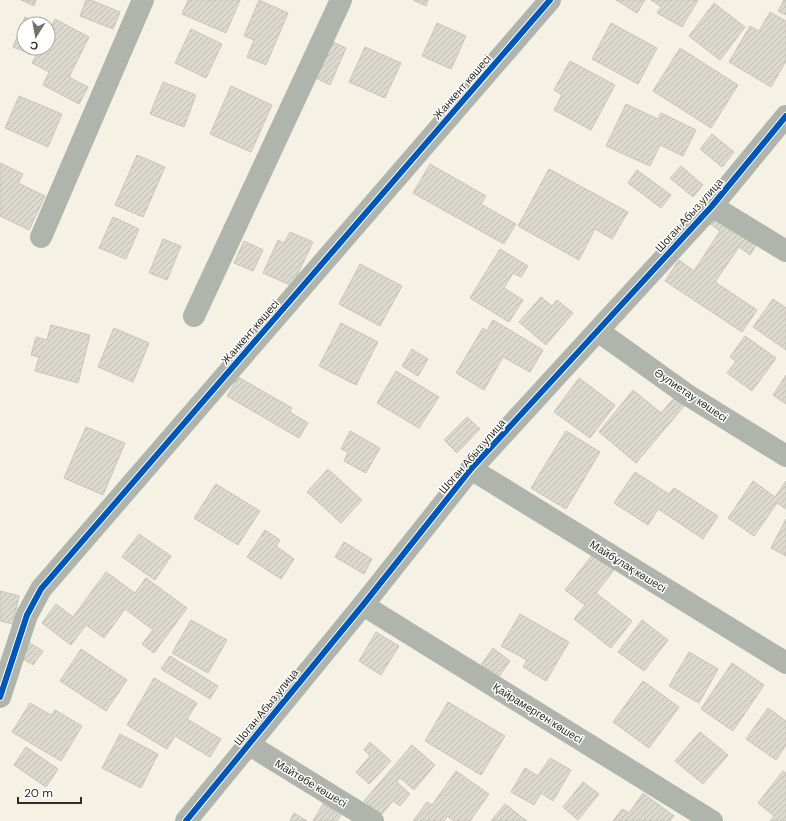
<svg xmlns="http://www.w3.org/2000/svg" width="786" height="821" font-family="'DM Sans',sans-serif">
<defs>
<pattern id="building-hatch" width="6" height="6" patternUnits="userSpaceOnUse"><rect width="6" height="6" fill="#dcd9cf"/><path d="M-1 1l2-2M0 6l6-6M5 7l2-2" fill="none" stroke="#bdbbb2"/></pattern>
</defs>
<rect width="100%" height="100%" fill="#f5f1e4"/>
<g fill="url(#building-hatch)" stroke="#c8c5bb">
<polygon points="21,0 36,0 34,6"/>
<polygon points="86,0 91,0 120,12 113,29 80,16"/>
<polygon points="188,0 240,0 226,33 182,14"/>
<polygon points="259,0 288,13 266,65 247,57 254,40 244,36"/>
<polygon points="413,0 428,0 426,6"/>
<polygon points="616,0 645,0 637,13"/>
<polygon points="651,0 698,0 682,27 657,13 661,7"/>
<polygon points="784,0 786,0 786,15 778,11"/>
<polygon points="714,3 745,27 720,60 689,36"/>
<polygon points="770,12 786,21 786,61 771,87 729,62 750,26 759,31"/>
<polygon points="25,17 39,23 39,24 24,24 24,48 29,48 28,53 13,47"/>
<polygon points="55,19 89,37 69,77 88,87 79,104 43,85 49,72 32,63 40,48 48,48 48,32"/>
<polygon points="437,23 466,36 451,69 422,56"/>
<polygon points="611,23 657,48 638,84 592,59"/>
<polygon points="191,29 222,44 206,78 175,63"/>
<polygon points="333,42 346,48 330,85 316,78"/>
<polygon points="365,47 401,63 385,98 349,82"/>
<polygon points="680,48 738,85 711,128 653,91"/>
<polygon points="570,61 615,85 591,130 554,110 562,95 554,90"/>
<polygon points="163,82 196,95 184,127 150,114"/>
<polygon points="231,86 272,105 251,152 210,134"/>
<polygon points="19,96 62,114 48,147 5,128"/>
<polygon points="626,104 658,119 661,113 696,130 683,156 660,145 650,166 606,146"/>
<polygon points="712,134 734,152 722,167 700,149"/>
<polygon points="137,155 165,167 143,217 115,205"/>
<polygon points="0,163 23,174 18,183 45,196 29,230 0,216"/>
<polygon points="430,164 486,196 481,204 516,224 504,244 413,193"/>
<polygon points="681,166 703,185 693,197 670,178"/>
<polygon points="549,169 628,212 612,239 595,229 579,260 518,226"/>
<polygon points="637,170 671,195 661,208 628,183"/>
<polygon points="714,216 757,244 750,255 739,247 715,282 757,310 742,332 665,281 679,260 694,271 720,231 709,223"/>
<polygon points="113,217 139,229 126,259 99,248"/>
<polygon points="290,232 313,242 292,286 263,273 278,240 284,243"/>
<polygon points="163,239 181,246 167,280 149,273"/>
<polygon points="244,241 263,250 253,271 234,263"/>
<polygon points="500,249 528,266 521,277 513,273 504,288 523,300 509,322 470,298"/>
<polygon points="360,264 402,286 380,326 339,304"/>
<polygon points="541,297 552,306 557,300 573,313 546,345 519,322"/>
<polygon points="773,299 786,308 786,350 753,327"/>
<polygon points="493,320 543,350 530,372 503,357 484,390 456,373 483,328 487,331"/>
<polygon points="341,323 378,342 356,385 319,366"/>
<polygon points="51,325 90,335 78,383 35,371 39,357 31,355 36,337 47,340"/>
<polygon points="114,328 149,343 133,382 98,367"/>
<polygon points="745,336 776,358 752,391 727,373 736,361 730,357"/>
<polygon points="412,349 428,359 418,376 402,366"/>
<polygon points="396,371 439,397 419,428 377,403"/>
<polygon points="786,375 786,404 773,395"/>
<polygon points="238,377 292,408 290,412 308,423 299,438 227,396"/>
<polygon points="579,378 615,405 590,438 554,412"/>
<polygon points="633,390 661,413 675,397 685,405 636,463 599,432"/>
<polygon points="467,417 480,429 457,453 444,440"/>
<polygon points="86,427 125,443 103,495 64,478"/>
<polygon points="350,431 380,448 366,473 344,461 348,452 341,449"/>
<polygon points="566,431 600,452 566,509 531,488"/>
<polygon points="328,469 362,500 341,523 307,492"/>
<polygon points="635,472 669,494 674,488 718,516 703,539 658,509 648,525 614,503"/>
<polygon points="753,481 775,497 786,481 786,509 777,503 754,536 728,518"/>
<polygon points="216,484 260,511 238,545 194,518"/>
<polygon points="786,519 786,556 771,548"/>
<polygon points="265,530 280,540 276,546 294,559 281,579 247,557"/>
<polygon points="139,534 171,556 155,580 122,557"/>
<polygon points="344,542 372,559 364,574 335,557"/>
<polygon points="593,554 614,570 596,593 632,621 611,648 574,619 585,605 565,590"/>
<polygon points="106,572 135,593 146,578 187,608 154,653 142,644 153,630 125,609 104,638 86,625 71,645 42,623 56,604 73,617"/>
<polygon points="0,591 19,596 13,624 0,621"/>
<polygon points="520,614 569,642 546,681 523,667 527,660 501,646"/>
<polygon points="191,620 227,640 208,673 172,653"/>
<polygon points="642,620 668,640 644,671 618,652"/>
<polygon points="376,632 399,646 381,675 359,661"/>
<polygon points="27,641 43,651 33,665 18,656"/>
<polygon points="493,648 510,661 498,678 481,665"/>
<polygon points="81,649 127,680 106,711 60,681"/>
<polygon points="689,652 718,669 699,703 669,686"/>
<polygon points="170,656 218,686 210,699 161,669"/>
<polygon points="732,663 764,685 733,731 701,709"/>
<polygon points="154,678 197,703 187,719 221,739 210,757 175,736 167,749 127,725"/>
<polygon points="643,681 679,707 649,748 613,722"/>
<polygon points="448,702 505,736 481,775 425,741"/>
<polygon points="30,703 51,715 55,710 82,726 61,761 12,732"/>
<polygon points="768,708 786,721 786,745 776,760 746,739"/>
<polygon points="700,732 728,755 703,784 675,761"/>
<polygon points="120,734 158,754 141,788 102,768"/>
<polygon points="370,742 391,761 369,784 356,772 370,756 364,750"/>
<polygon points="412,745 435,765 414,790 400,778 397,782 410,794 400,806 393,801 381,815 364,801"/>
<polygon points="26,747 58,769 46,787 14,765"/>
<polygon points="550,758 571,770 553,801 541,793 534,805 511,792 525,768 538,776"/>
<polygon points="456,771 489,794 470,821 454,821 447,816 444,821 413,821 427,802 432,805"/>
<polygon points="783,771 786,773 786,821 770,821 774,816 758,803"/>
<polygon points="583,782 599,794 578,820 563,807"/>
<polygon points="643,793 674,816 670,821 613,821 622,809 629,813"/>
<polygon points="323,804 341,815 337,821 313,821"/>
<polygon points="505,804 527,821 491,821"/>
<polygon points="294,813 307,821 290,821"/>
</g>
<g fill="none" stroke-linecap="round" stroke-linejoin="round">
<g stroke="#afb5ad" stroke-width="22">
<polyline points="712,206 786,251"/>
<polyline points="41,237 143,0"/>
<polyline points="194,316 341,0"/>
<polyline points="598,331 686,394 786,456"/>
<polyline points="471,469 786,663"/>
<polyline points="363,605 712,821"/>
<polyline points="0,697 27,615 41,589 550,0"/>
<polyline points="248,744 373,821"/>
<polyline points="186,821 363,605 471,469 712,206 786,116"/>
</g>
<defs>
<g id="cycleway">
<polyline points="0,697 27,615 41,589 550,0"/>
<polyline points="186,821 363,605 471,469 712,206 786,116"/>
</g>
</defs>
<use href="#cycleway" stroke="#fff" stroke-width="8"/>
<use href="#cycleway" stroke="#0057b8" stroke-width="6"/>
</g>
<g text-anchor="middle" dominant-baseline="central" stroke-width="3" stroke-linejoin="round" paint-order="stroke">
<g font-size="11" fill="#2f2d25" stroke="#fff">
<text transform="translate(462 87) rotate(-49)">Жанкент көшесі</text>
<text transform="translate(689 215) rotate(-48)">Шоган Абыз улица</text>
<text transform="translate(250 332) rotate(-49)">Жанкент көшесі</text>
<text transform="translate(691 395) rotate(34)">Әулиетау көшесі</text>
<text transform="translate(472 456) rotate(-49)">Шоган Абыз улица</text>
<text transform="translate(628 566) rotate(32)">Майбұлақ көшесі</text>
<text transform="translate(266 707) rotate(-51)">Шоган Абыз улица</text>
<text transform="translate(538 713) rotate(32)">Қайрамерген көшесі</text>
<text transform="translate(311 783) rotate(31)">Майтөбе көшесі</text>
</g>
</g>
<g transform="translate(36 36) rotate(191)"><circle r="19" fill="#ffffff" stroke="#acaba8"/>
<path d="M0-3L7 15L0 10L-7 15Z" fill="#747268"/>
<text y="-6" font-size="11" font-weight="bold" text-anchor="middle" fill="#2f2d25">С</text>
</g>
<path d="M18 797v6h63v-6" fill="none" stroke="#2f2d25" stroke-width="2"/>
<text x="24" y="797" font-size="12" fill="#2f2d25" stroke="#ffffff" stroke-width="3" paint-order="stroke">20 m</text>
</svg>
